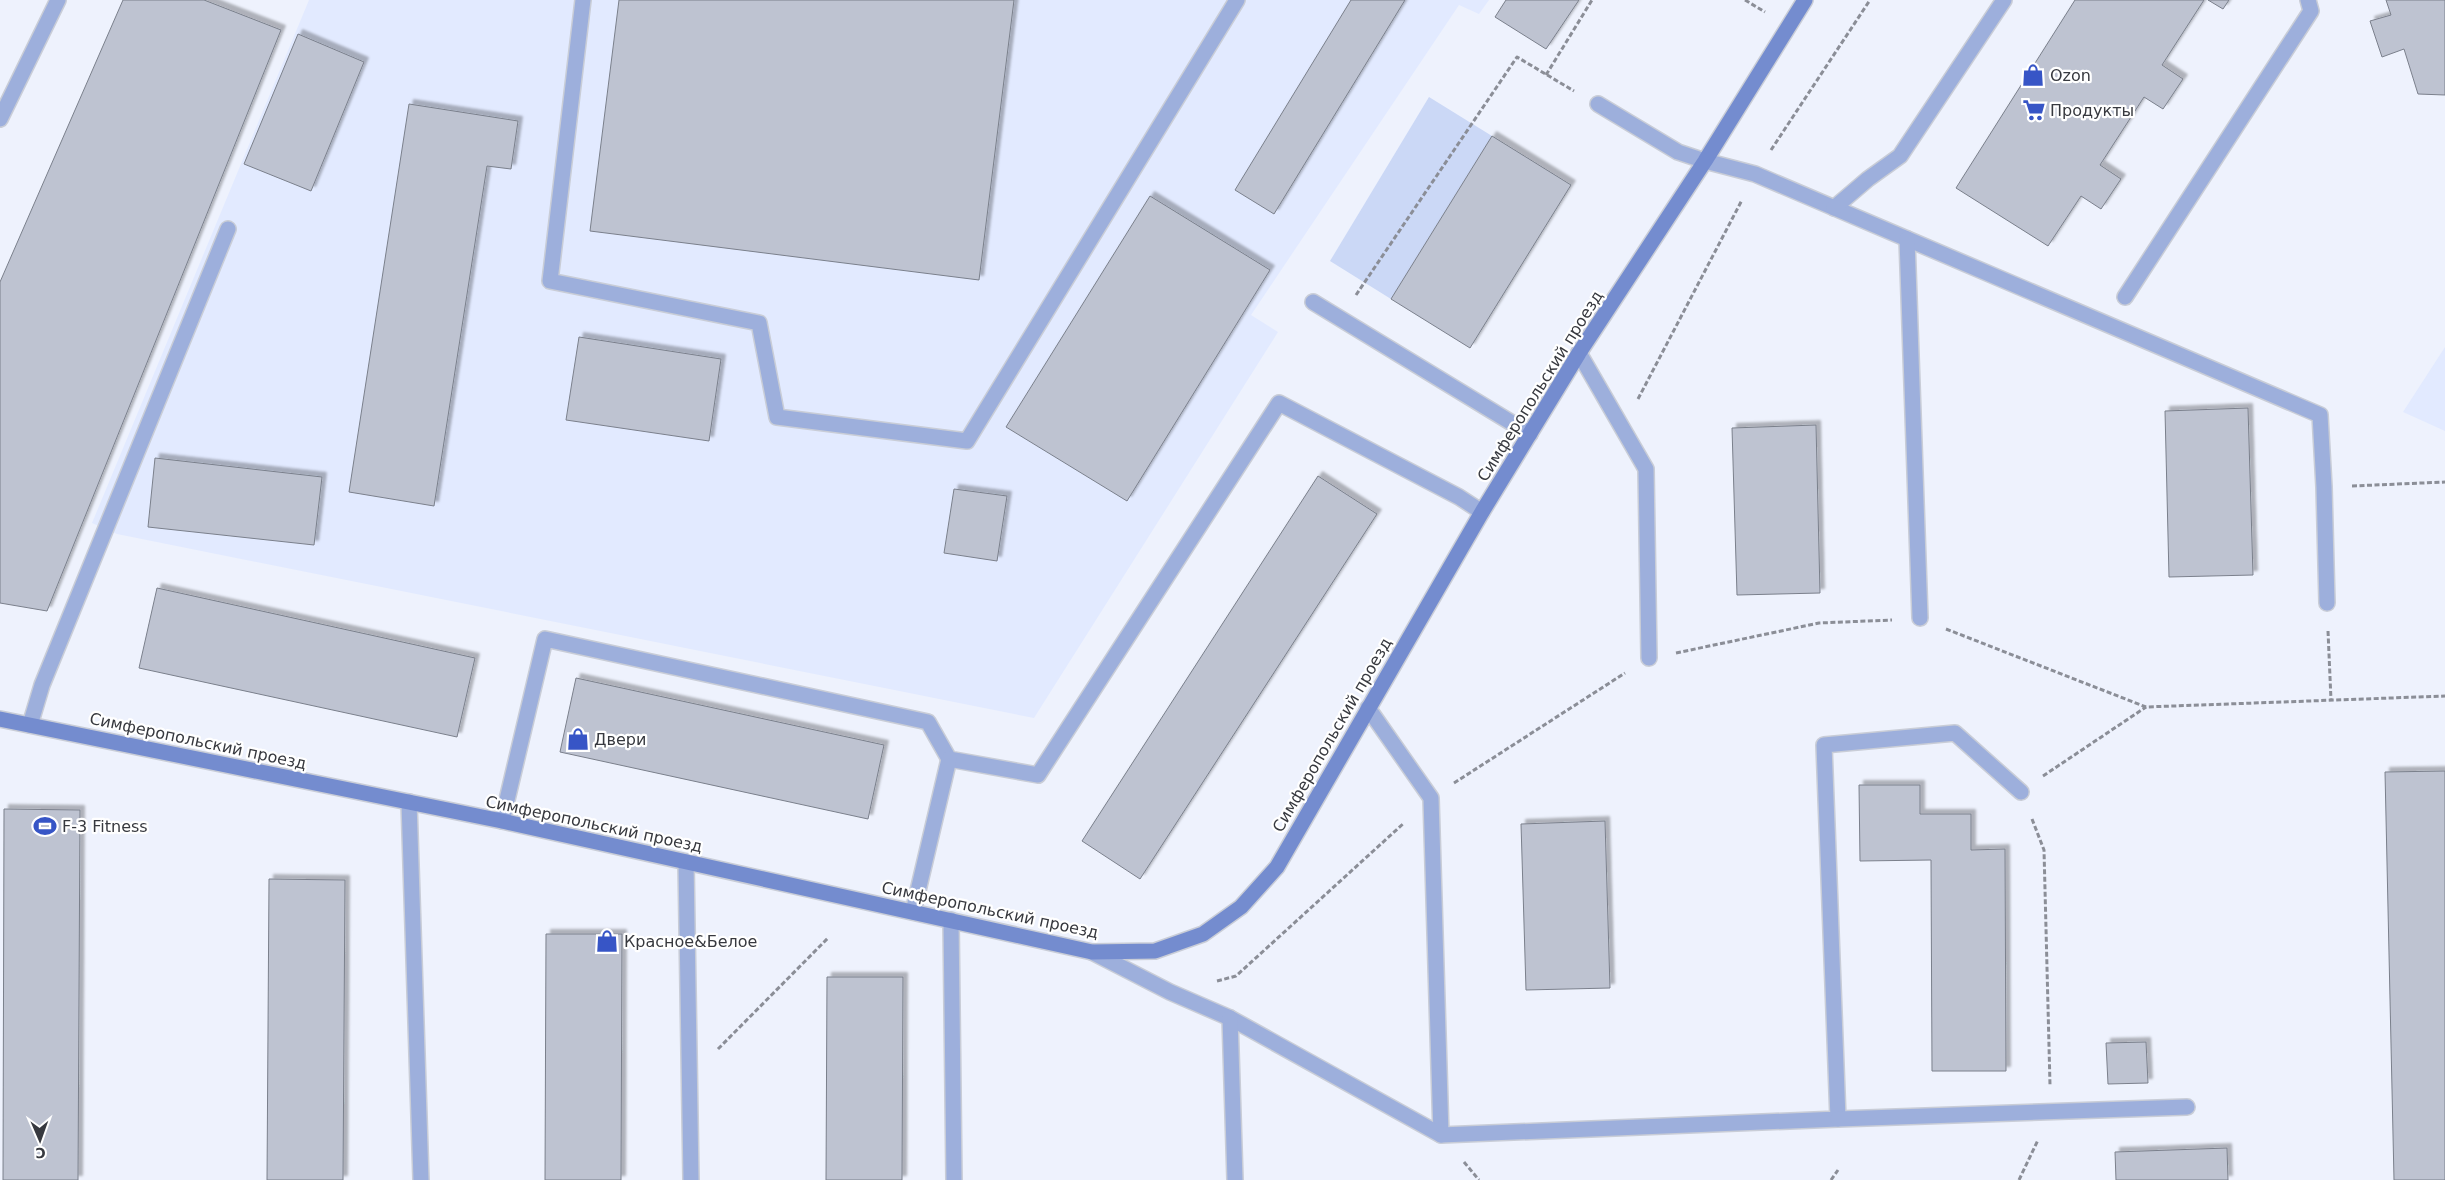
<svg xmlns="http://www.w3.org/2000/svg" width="2445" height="1180" font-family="'DejaVu Sans',sans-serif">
<defs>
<filter id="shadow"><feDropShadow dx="4.5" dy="-4.5" stdDeviation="1" flood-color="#0004"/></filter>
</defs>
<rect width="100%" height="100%" fill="#eef2fd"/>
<g fill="#e2eaff">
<polygon points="309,0 1489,0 1479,14 1459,5 1251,315 1278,332 1034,718 117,534 92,523"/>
<polygon points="2445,347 2445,431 2403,412"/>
</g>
<polygon fill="#cbd8f6" points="1429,97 1492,136 1391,299 1330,261"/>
<g fill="#bec3d1" stroke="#7b808c" filter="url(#shadow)">
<polygon points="123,0 204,0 281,30 47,611 0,603 0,282"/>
<polygon points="619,0 1014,0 979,280 590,231"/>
<polygon points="1351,0 1405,0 1274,214 1235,190"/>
<polygon points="1506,0 1579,0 1546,49 1495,17"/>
<polygon points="2075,0 2204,0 2162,65 2183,79 2163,109 2144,97 2100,165 2121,179 2101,209 2081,196 2048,246 1956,188"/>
<polygon points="2208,0 2229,0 2223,9"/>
<polygon points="2386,0 2445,0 2445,95 2418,94 2404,49 2382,57 2370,21 2391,15"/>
<polygon points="298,34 364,62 311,191 244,164"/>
<polygon points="409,104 518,121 511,169 487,166 434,506 349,492"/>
<polygon points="1492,136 1571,185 1470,348 1391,299"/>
<polygon points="1150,196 1270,270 1127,501 1006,427"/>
<polygon points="579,337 721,359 709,441 566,420"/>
<polygon points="2248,408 2253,575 2169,577 2165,411"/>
<polygon points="1816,425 1820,593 1737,595 1732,428"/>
<polygon points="155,458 322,477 314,545 148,527"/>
<polygon points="1318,476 1377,514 1140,879 1082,841"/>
<polygon points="954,489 1007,496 997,561 944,553"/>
<polygon points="157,588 475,658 457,737 139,668"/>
<polygon points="576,678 884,745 868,819 560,752"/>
<polygon points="2445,771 2445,1180 2394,1180 2385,772"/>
<polygon points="1859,785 1920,785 1920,814 1971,814 1971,850 2005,849 2006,1071 1932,1071 1931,860 1860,861"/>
<polygon points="4,809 80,810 78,1180 3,1180"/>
<polygon points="1605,821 1610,988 1526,990 1521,824"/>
<polygon points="269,879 345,880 343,1180 267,1180"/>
<polygon points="546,934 622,934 621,1180 545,1180"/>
<polygon points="827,977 903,977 902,1180 826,1180"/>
<polygon points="2146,1042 2148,1083 2108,1084 2106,1043"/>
<polygon points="2227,1148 2228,1180 2116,1180 2115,1152"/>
</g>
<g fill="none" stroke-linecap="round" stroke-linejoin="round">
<defs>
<g id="lane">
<polyline points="583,0 550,281 759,323 777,417 967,441 1237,0"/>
<polyline points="1598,104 1678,152 1705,161 1755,174 2320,415 2324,487 2327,603"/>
<polyline points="0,119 58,0"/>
<polyline points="1834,208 1868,179 1900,156 2004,0"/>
<polyline points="1907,239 1920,618"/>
<polyline points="2125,297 2311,11 2308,0"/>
<polyline points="1313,302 1530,434"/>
<polyline points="1579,353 1646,469 1649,658"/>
<polyline points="1368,708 1431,798 1441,1135"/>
<polyline points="30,725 42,685 228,229"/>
<polyline points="409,802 421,1180"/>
<polyline points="502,821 545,639 928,722 949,759 1038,775 1279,403 1459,497 1482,512"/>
<polyline points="686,862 691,1180"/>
<polyline points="913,912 949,759"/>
<polyline points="951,920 954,1180"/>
<polyline points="1092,952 1170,992 1230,1018 1441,1135 1838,1119 1824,745 1955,733 2021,792"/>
<polyline points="1230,1018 1235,1180"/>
<polyline points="1838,1119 2187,1107"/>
</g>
<polyline id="secondary" points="0,719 502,821 1092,952 1155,951 1203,934 1241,907 1277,867 1482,512 1579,353 1705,161 1805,0"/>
</defs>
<use href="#lane" stroke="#c9cdd7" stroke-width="18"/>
<use href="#secondary" stroke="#c9cdd7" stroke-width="18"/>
<g stroke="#8b8e97" stroke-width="3" stroke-dasharray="5 2.5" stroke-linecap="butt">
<polyline points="1745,0 1765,12"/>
<polyline points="1546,75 1592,0"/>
<polyline points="1771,150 1870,0"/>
<polyline points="1356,295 1517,57 1574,91"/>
<polyline points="1638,399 1742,200"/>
<polyline points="2352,486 2445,482"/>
<polyline points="1946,629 2146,707 2445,696"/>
<polyline points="2328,631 2331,700"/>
<polyline points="1676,653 1819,623 1892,620"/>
<polyline points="2043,776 2146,707"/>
<polyline points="1454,783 1625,673"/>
<polyline points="2032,819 2044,850 2050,1085"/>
<polyline points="1217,981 1236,976 1404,823"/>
<polyline points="718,1049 828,938"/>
<polyline points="1464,1162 1479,1180"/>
<polyline points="1831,1180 1838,1170"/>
<polyline points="2019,1180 2038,1140"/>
</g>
<use href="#lane" stroke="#9dafdc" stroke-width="15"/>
<use href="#secondary" stroke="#748ccf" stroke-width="15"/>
</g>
<defs>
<symbol id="shop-bare" viewBox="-9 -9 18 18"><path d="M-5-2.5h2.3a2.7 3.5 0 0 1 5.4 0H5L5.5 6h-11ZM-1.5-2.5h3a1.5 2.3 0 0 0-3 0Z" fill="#3755c6" stroke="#fff" stroke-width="2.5" paint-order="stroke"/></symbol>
<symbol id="supermarket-bare" viewBox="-9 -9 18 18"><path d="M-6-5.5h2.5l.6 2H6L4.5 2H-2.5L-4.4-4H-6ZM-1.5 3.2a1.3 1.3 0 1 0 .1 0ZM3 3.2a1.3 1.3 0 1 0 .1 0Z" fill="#3755c6" stroke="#fff" stroke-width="2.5" paint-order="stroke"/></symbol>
<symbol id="stadium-bare" viewBox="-9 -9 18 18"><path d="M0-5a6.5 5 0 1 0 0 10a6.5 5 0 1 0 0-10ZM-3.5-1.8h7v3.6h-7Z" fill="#3755c6" stroke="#fff" stroke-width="2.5" paint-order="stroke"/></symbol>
</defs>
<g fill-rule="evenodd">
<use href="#shop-bare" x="2017" y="59" width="32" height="32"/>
<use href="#supermarket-bare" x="2018" y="94" width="32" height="32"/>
<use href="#shop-bare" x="562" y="723" width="32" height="32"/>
<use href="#stadium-bare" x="29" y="810" width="32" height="32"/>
<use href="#shop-bare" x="591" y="925" width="32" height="32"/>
</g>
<g text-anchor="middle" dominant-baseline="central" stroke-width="4.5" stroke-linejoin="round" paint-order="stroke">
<g font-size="16" fill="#37393f" stroke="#fff" text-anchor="start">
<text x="2050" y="75">Ozon</text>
<text x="2050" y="110">Продукты</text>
<text x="594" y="739">Двери</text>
<text x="62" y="826">F-3 Fitness</text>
<text x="624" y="941">Красное&amp;Белое</text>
</g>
<g font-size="16" fill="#37393f" stroke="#fff">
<text transform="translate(1540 386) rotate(-58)">Симферопольский проезд</text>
<text transform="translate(1332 735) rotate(-60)">Симферопольский проезд</text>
<text transform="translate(198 741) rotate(12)">Симферопольский проезд</text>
<text transform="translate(594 824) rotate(12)">Симферопольский проезд</text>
<text transform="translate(990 910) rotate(12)">Симферопольский проезд</text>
</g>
</g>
<g transform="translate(40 1140) rotate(178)" stroke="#ffffff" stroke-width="4" paint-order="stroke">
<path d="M0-4L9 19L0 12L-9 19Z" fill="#37393f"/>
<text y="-8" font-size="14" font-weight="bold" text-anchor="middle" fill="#37393f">С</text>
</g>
</svg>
